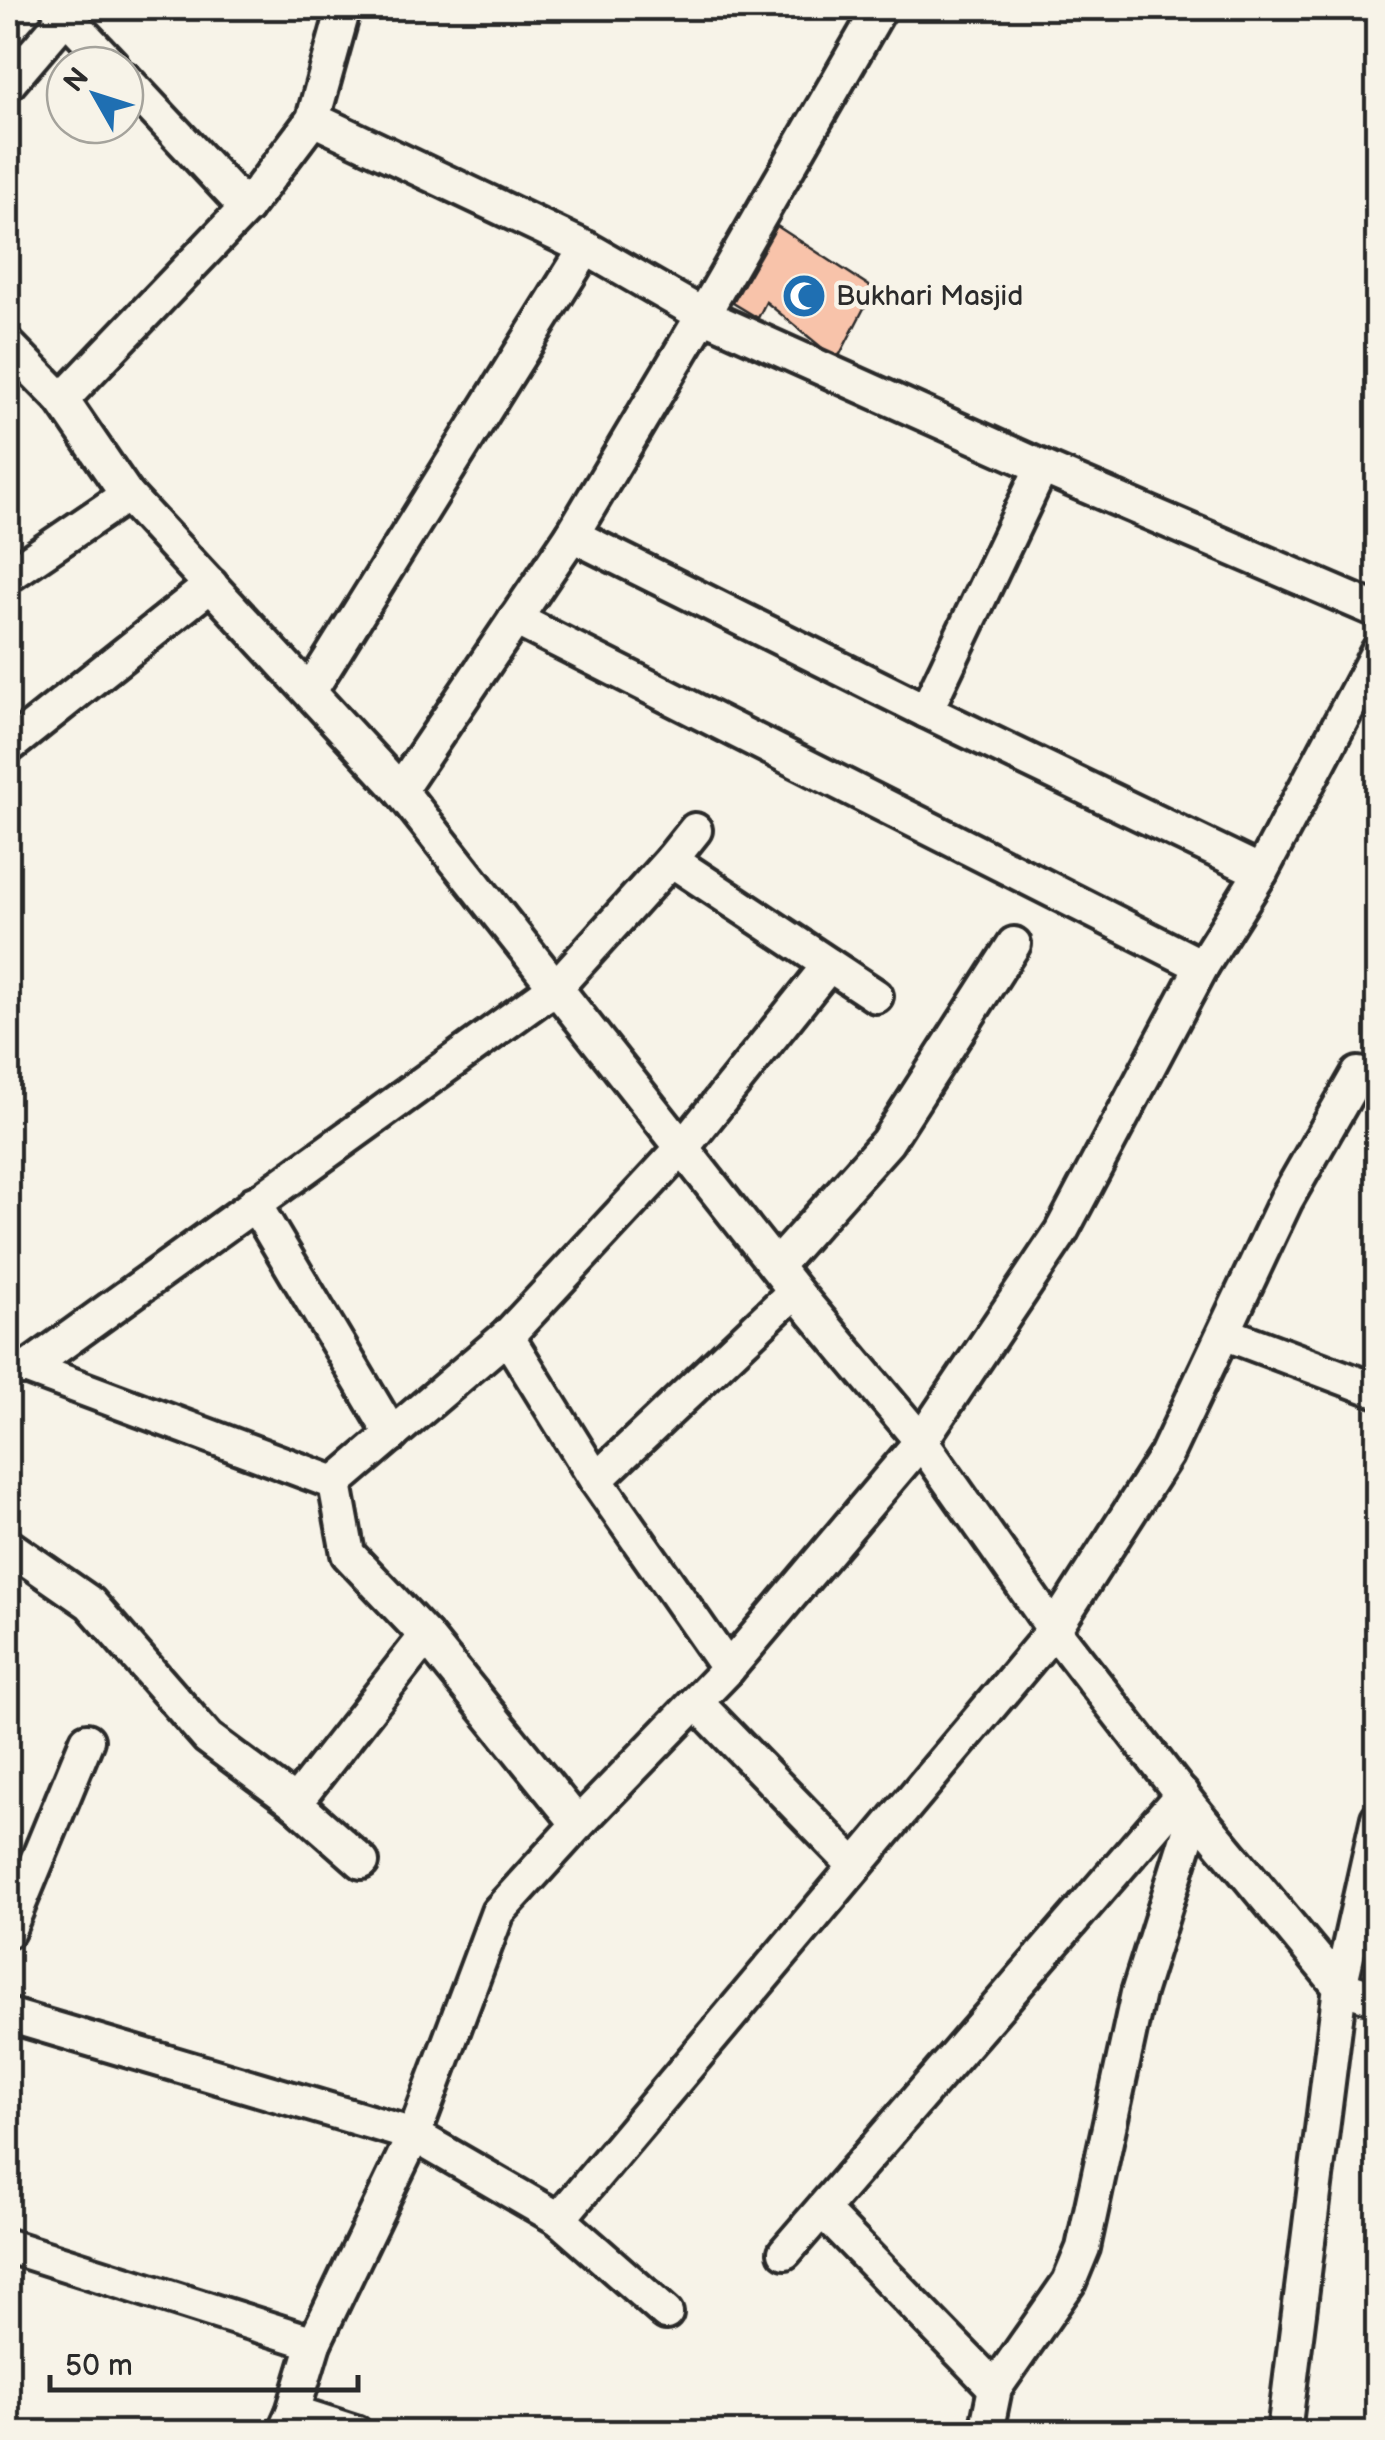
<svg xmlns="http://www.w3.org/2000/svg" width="1385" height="2440" font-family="'Balsamiq Sans',sans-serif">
<rect width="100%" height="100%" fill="#f7f3e8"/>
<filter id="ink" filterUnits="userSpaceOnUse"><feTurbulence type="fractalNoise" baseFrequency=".01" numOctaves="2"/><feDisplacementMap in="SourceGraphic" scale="20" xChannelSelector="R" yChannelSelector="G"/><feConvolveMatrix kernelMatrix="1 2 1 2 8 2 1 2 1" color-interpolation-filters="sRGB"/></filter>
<g filter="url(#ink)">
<polygon fill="#f8c3aa" stroke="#2b2b2b" stroke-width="2.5" points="777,226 874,289 837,360 766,302 758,318 733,303"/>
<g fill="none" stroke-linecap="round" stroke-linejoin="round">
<defs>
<g id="minor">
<polyline points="58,8 112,65"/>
<polyline points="880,8 703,315 572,535 400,790 795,1291 921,1441 1054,1630 1195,1812 1340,1987 1378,1999"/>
<polyline points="125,79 246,208"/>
<polyline points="8,84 73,8"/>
<polyline points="313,119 586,248 703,315 1042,467 1378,611"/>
<polyline points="8,345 62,400 127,495 400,790"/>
<polyline points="62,400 246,208 313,119 344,8"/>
<polyline points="572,535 926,711 1261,872"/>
<polyline points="8,576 127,495"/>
<polyline points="515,619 1202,966"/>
<polyline points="310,691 586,248"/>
<polyline points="926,711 1042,467"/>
<polyline points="8,747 211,585"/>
<polyline points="671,860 876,996"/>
<polyline points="254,1203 392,1435"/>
<polyline points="776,1266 887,1142 1014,944"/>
<polyline points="1224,1333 1378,1391"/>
<polyline points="507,1336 596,1480 728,1669"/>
<polyline points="8,1368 28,1368 557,986 671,860 695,830"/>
<polyline points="28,1368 335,1483 348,1554 426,1636 578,1824"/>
<polyline points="596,1480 795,1291"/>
<polyline points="335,1483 507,1336 683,1147 829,965"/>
<polyline points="8,1546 90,1603 208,1738 295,1803 362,1862"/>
<polyline points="696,1702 855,1866"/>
<polyline points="295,1803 426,1636"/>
<polyline points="8,1931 87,1740"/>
<polyline points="8,2015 414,2135 559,2219 666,2313"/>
<polyline points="822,2210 995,2388"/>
<polyline points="559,2219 1054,1630 1166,1455 1286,1200 1358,1074"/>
<polyline points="8,2246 314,2343"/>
<polyline points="785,2252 1182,1794"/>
<polyline points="293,2412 355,2432"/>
<polyline points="284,2432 293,2412 314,2343 414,2135 498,1912 578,1824 728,1669 921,1441 1061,1232 1202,966 1261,872 1378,651"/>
<polyline points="986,2432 995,2388 1069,2282 1083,2248 1138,1993 1195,1812"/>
<polyline points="1284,2432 1340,1987 1378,1818"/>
</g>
</defs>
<use href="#minor" stroke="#2b2b2b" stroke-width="40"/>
<use href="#minor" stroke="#f7f3e8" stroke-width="32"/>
</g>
</g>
<defs>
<symbol id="mosque-disc" viewBox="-11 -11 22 22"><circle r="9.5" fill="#1f6fb2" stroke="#f7f3e8"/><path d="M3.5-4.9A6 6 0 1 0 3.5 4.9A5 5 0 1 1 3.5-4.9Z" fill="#fff"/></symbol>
</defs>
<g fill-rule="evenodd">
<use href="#mosque-disc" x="779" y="271" width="50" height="50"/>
</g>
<g text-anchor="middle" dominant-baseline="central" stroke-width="9" stroke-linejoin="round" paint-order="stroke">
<g font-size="28" fill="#2b2b2b" stroke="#f7f3e8" text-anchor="start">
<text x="836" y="296">Bukhari Masjid</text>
</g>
</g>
<rect width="1385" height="2440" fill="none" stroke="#f7f3e8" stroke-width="40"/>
<rect x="20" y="20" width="1345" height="2400" fill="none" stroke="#2b2b2b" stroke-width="4" filter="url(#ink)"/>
<g transform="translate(95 95) rotate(309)"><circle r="48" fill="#f7f3e8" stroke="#a5a39c" stroke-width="2.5"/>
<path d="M0-8L18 38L0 25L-18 38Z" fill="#1f6fb2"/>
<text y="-15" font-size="28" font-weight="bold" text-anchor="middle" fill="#2b2b2b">N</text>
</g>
<path d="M50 2375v15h308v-15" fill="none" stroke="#2b2b2b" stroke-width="5"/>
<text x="65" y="2375" font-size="30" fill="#2b2b2b" stroke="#f7f3e8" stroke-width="8" paint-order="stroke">50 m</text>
</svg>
